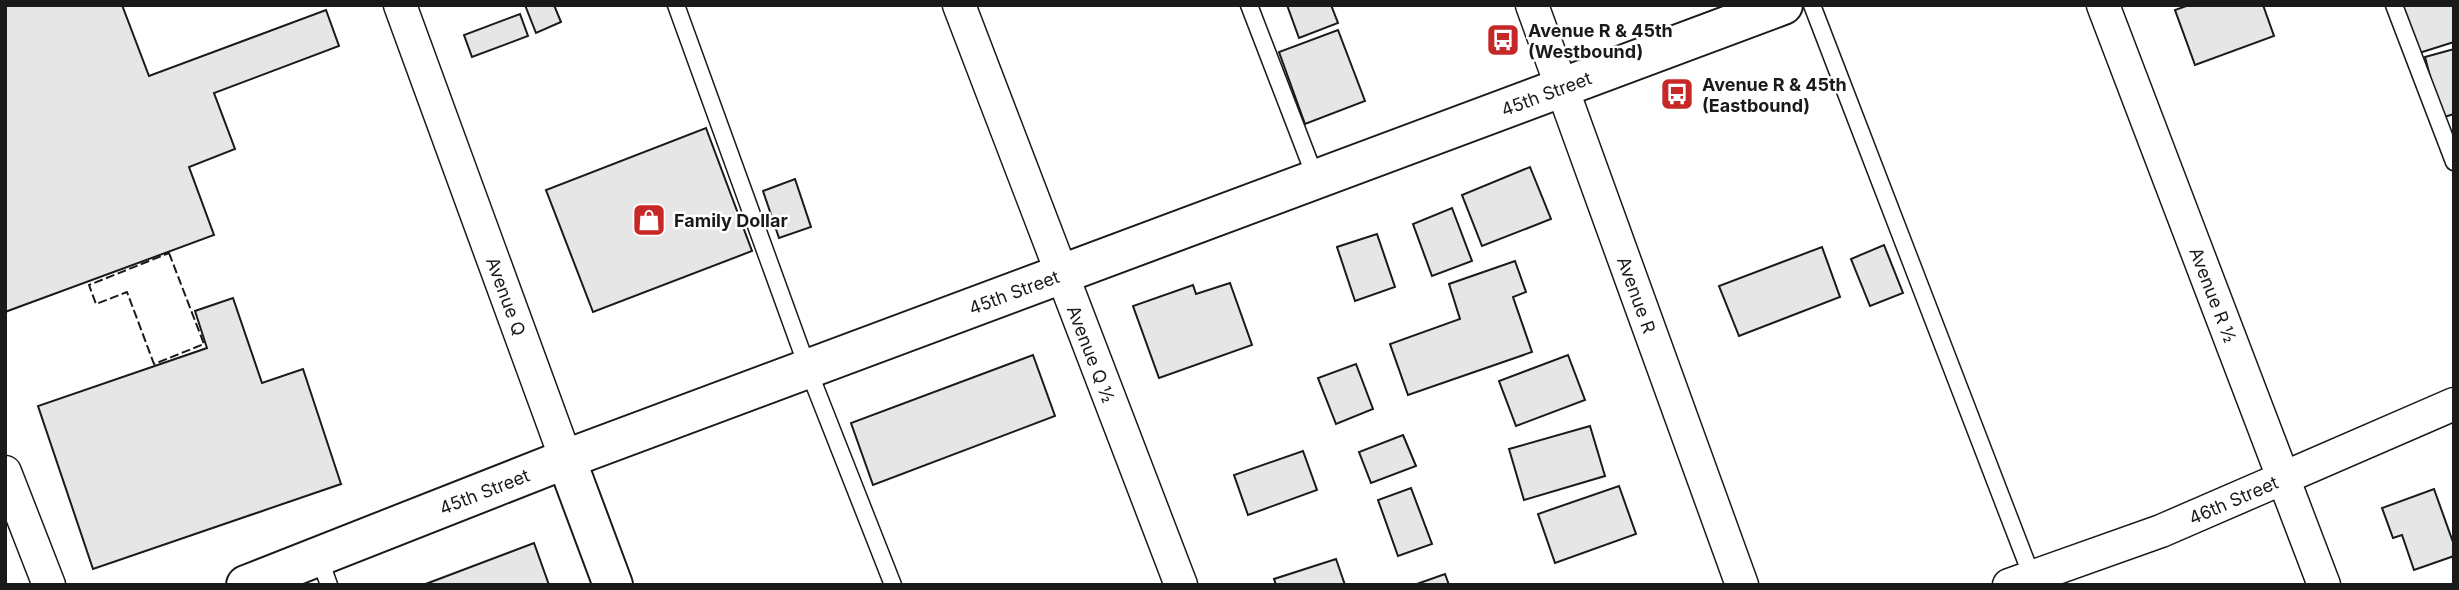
<svg xmlns="http://www.w3.org/2000/svg" width="2459" height="590" font-family="Inter,sans-serif">
<rect width="100%" height="100%" fill="#fff"/>
<g fill="#e6e6e6" stroke="#1a1a1a" stroke-width="2">
<polygon points="5,5 122,5 149,76 326,10 339,46 214,93 235,149 189,167 214,235 5,312"/>
<polygon points="525,5 554,5 561,22 536,33"/>
<polygon points="1287,5 1331,5 1338,23 1299,38"/>
<polygon points="2189,5 2263,5 2274,36 2195,65 2175,10"/>
<polygon points="2400,5 2454,5 2454,42 2416,54"/>
<polygon points="520,14 528,36 472,57 464,35"/>
<polygon points="1338,30 1365,101 1305,124 1279,52"/>
<polygon points="2454,49 2454,114 2441,118 2425,57"/>
<polygon points="706,128 752,251 593,312 546,190"/>
<polygon points="1530,167 1551,219 1482,246 1462,195"/>
<polygon points="795,179 811,227 779,238 763,191"/>
<polygon points="1452,208 1472,261 1432,276 1413,224"/>
<polygon points="1377,234 1395,287 1355,301 1337,247"/>
<polygon points="1884,245 1903,293 1870,306 1851,259"/>
<polygon points="1822,247 1840,297 1739,336 1719,286"/>
<polygon points="1515,261 1526,292 1513,297 1532,352 1408,395 1390,344 1460,319 1449,284"/>
<polygon points="1230,283 1252,345 1159,378 1133,306 1193,285 1196,294"/>
<polygon points="233,298 262,383 303,369 341,484 93,569 38,406 207,348 195,311"/>
<polygon points="1033,355 1055,416 873,485 851,423"/>
<polygon points="1568,355 1585,400 1516,426 1499,381"/>
<polygon points="1356,364 1373,409 1336,424 1318,378"/>
<polygon points="1590,426 1605,476 1524,500 1509,449"/>
<polygon points="1403,435 1416,466 1371,483 1359,452"/>
<polygon points="1303,451 1317,490 1248,515 1234,475"/>
<polygon points="1619,486 1636,534 1555,563 1538,514"/>
<polygon points="1411,488 1432,544 1398,556 1378,500"/>
<polygon points="2434,489 2454,545 2454,556 2414,570 2402,535 2393,538 2382,508"/>
<polygon points="534,543 549,585 423,585"/>
<polygon points="1336,559 1345,585 1276,585 1274,579"/>
<polygon points="1445,574 1449,585 1414,585"/>
</g>
<g fill="none" stroke-linecap="round" stroke-linejoin="round">
<defs>
<g id="lane">
<polyline points="676,5 808,369 893,585"/>
<polyline points="1249,5 1316,179"/>
<polyline points="1812,5 2034,582"/>
<polyline points="2394,5 2454,162"/>
<polyline points="319,557 329,585"/>
</g>
<g id="street">
<path id="s1" d="M400 5 566 459"/>
<polyline points="959,5 1181,585"/>
<path id="s2" d="M1532 5 1742 585"/>
<polyline points="2103,5 2324,585"/>
<polyline points="5,472 49,585"/>
<path id="s3" d="M2009 585 2161 531 2454 404"/>
</g>
<g id="secondary">
<polyline points="566,459 613,585"/>
<path id="s4" d="M246 585 566 459 1783 5"/>
</g>
</defs>
<use href="#lane" stroke="#1a1a1a" stroke-width="19"/>
<use href="#street" stroke="#1a1a1a" stroke-width="35"/>
<use href="#secondary" stroke="#1a1a1a" stroke-width="42"/>
<use href="#lane" stroke="#fff" stroke-width="16"/>
<use href="#street" stroke="#fff" stroke-width="32"/>
<use href="#secondary" stroke="#fff" stroke-width="38"/>
<polygon stroke="#1a1a1a" stroke-width="2" stroke-dasharray="9 3.5" stroke-linecap="butt" points="169,253 204,344 154,364 127,292 96,304 89,285"/>
</g>
<defs>
<symbol id="bus-square" viewBox="-11 -11 22 22"><rect x="-9" y="-9" width="18" height="18" rx="4" fill="#c62828" stroke="#fff"/><path d="M-5-6H5V4H4V6H2V4H-2V6H-4V4H-5ZM-3.5-4V0h7V-4ZM-3.5 1.2v1.5H-2V1.2ZM2 1.2v1.5H3.5V1.2Z" fill="#fff"/></symbol>
<symbol id="shop-square" viewBox="-11 -11 22 22"><rect x="-9" y="-9" width="18" height="18" rx="4" fill="#c62828" stroke="#fff"/><path d="M-5-2.5h2.3a2.7 3.5 0 0 1 5.4 0H5L5.5 6h-11ZM-1.5-2.5h3a1.5 2.3 0 0 0-3 0Z" fill="#fff"/></symbol>
</defs>
<g fill-rule="evenodd">
<use href="#bus-square" x="1484" y="21" width="38" height="38"/>
<use href="#bus-square" x="1658" y="75" width="38" height="38"/>
<use href="#shop-square" x="630" y="201" width="38" height="38"/>
</g>
<g text-anchor="middle" dominant-baseline="central" stroke-width="5" stroke-linejoin="round" paint-order="stroke">
<g font-size="18" font-weight="bold" fill="#1a1a1a" stroke="#fff" text-anchor="start">
<text x="1528" y="30">Avenue R &amp; 45th<tspan x="1528" dy="21">(Westbound)</tspan></text>
<text x="1702" y="84">Avenue R &amp; 45th<tspan x="1702" dy="21">(Eastbound)</tspan></text>
<text x="674" y="220">Family Dollar</text>
</g>
<g font-size="18" fill="#1a1a1a" stroke="#fff">
<text stroke="none"><textPath href="#s4" startOffset="1390">45th Street</textPath></text>
<text stroke="none"><textPath href="#s4" startOffset="822">45th Street</textPath></text>
<text stroke="none"><textPath href="#s1" startOffset="310">Avenue Q</textPath></text>
<text stroke="none"><textPath href="#s2" startOffset="308">Avenue R</textPath></text>
<text transform="translate(2213 295) rotate(69)">Avenue R ½</text>
<text transform="translate(1091 354) rotate(69)">Avenue Q ½</text>
<text stroke="none"><textPath href="#s4" startOffset="256">45th Street</textPath></text>
<text stroke="none"><textPath href="#s3" startOffset="240">46th Street</textPath></text>
</g>
</g>
<rect width="2459" height="590" fill="none" stroke="#1a1a1a" stroke-width="14"/>
</svg>
